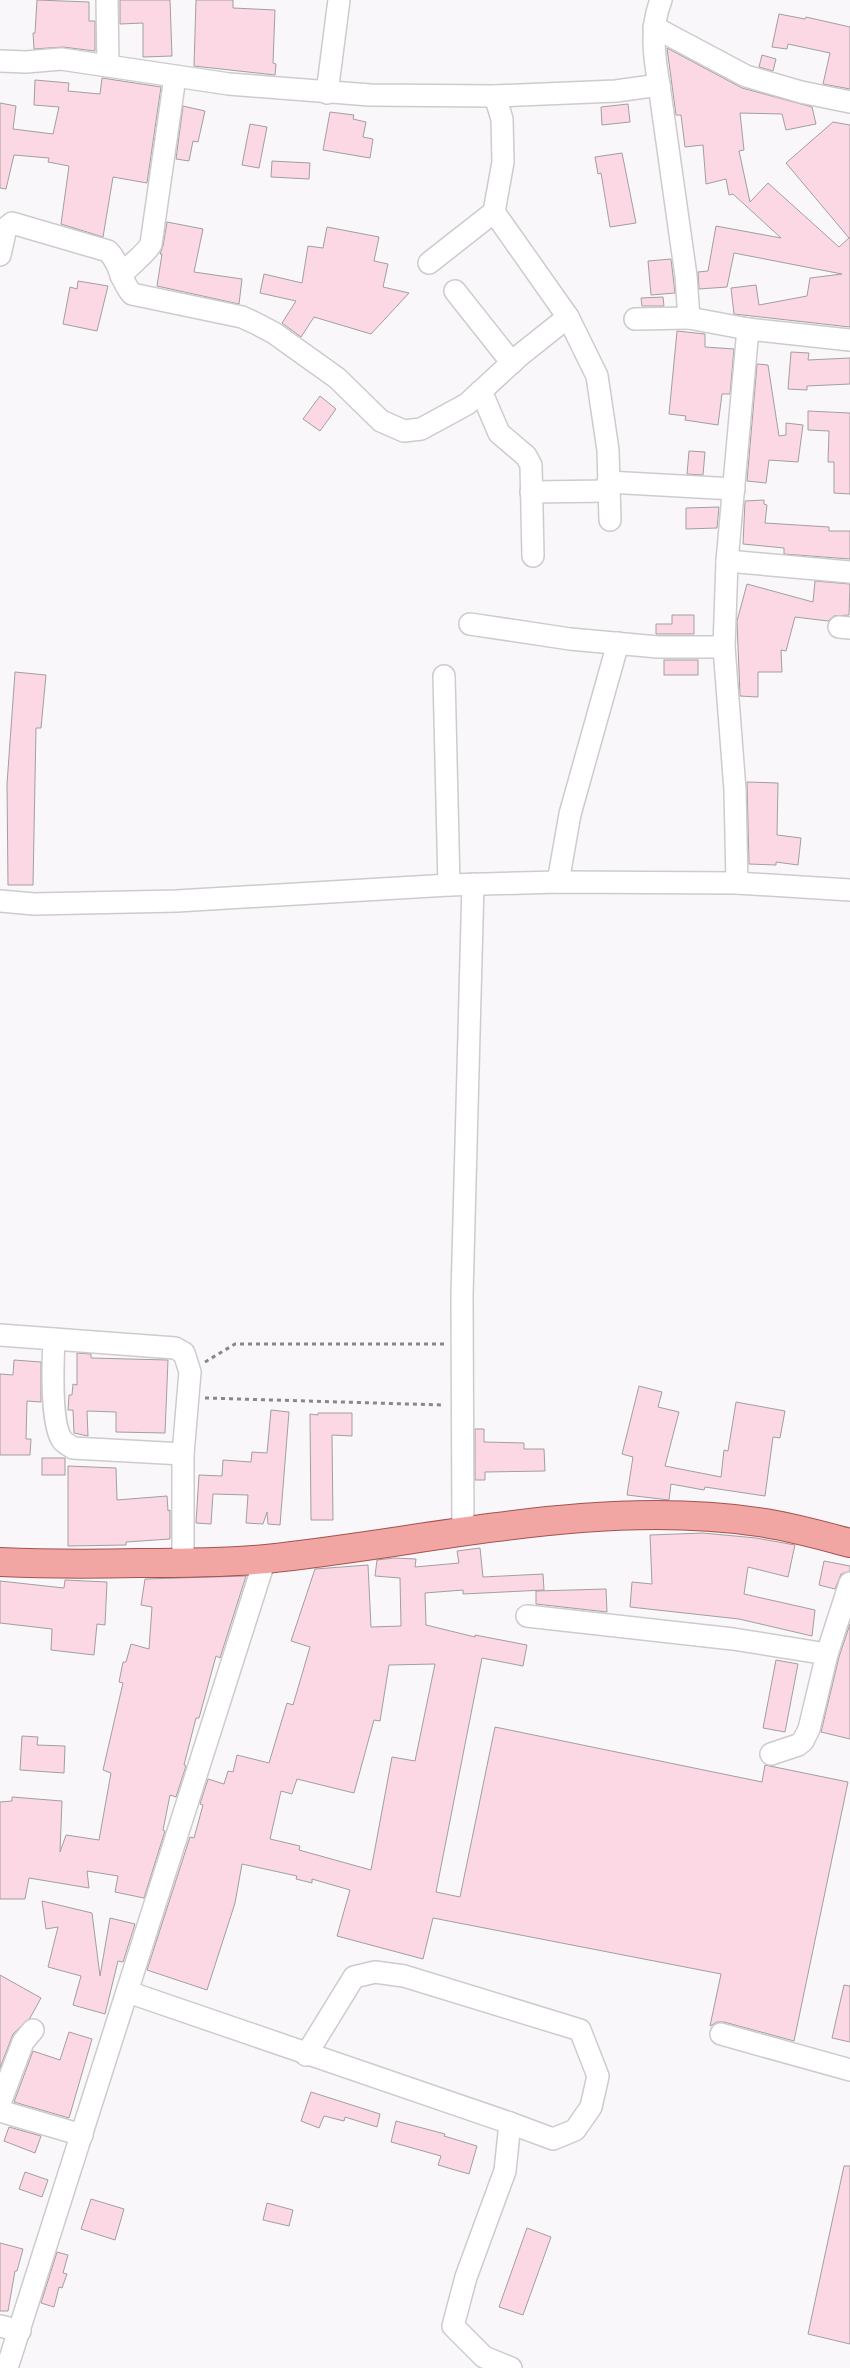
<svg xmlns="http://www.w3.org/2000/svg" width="850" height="2368" font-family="Rubik,sans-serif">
<rect width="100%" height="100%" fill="#f9f7fa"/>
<g fill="#fbd8e3" stroke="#a29fa0" fill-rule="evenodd">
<polygon points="37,0 89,2 89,21 95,21 95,51 63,47 34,49 33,33 35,33"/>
<polygon points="120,0 170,0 172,56 143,57 143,23 120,24"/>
<polygon points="196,0 233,0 233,8 275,10 273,63 276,64 275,75 194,66"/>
<polygon points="779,14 805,19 806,17 850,27 850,89 823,84 830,53 788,44 787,49 772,47"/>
<polygon points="667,48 742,88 812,107 816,124 786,130 782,114 740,113 744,150 739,151 750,202 768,183 839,247 849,238 786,163 833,122 850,125 850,327 734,314 731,288 756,285 759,305 807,296 810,278 842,274 734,253 727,287 699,289 698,272 708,271 716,226 781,238 733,194 729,195 726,179 706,184 703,145 685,147 681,115 676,115"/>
<polygon points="762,55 776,59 773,71 759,67"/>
<polygon points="102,78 161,87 147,183 113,177 103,237 61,224 69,166 48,162 49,158 14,155 6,189 0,188 0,103 16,106 13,129 53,134 59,107 34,105 35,80 69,83 68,91 100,94"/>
<polygon points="628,104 630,122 602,125 601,107"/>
<polygon points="183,106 205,111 198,142 193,141 189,161 176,159"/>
<polygon points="330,112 354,115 353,119 366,122 363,137 373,139 370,158 323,150"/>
<polygon points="250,124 267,127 259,168 242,165"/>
<polygon points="622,153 636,223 610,227 601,173 598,174 595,157"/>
<polygon points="272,161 310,163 309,179 271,177"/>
<polygon points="167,222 203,229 194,272 242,279 239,304 157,286 162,254 160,254 163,246"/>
<polygon points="327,227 379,237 374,261 388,264 383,287 409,293 371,334 314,317 301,337 282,323 296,301 260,293 264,274 302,283 308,246 323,248"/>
<polygon points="671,259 675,293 651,295 648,261"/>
<polygon points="78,281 108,286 97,331 63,324 70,287 77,289"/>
<polygon points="663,297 664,306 642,306 641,298"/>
<polygon points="677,331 705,334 705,347 734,349 730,394 722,394 718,425 685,420 686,416 669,414"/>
<polygon points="791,352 809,353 808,360 850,358 850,384 807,386 807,390 788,389"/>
<polygon points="757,364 768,365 779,436 786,435 786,423 803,425 798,462 769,460 766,483 747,481"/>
<polygon points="320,396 336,409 320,431 303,419"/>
<polygon points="808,411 850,413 850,494 834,493 834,462 828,462 829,431 808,430"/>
<polygon points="689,451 705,452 703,475 687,474"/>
<polygon points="764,500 764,504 767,505 765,523 829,527 829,531 850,531 850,559 784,554 784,548 743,544 745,501"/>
<polygon points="719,507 717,528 686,529 686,508"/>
<polygon points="815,581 850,584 849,615 834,616 828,621 795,617 786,651 781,650 782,672 758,672 758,697 740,696 737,621 747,584 813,602"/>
<polygon points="672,615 694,615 694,634 656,634 656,624 672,624"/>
<rect x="664" y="660" width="34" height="15"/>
<polygon points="15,672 46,675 41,728 36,728 33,885 8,885 7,784"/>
<polygon points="747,782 778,783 777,835 801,838 798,865 776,862 776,865 749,864"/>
<polygon points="77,1353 91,1354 91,1358 168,1360 165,1433 116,1432 116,1412 87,1411 88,1436 74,1433 73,1410 68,1410 69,1395 72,1395 73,1384 77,1385"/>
<polygon points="14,1360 41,1362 41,1402 27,1401 26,1439 31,1439 30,1455 0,1455 0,1374 13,1375"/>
<polygon points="639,1386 662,1392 658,1407 679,1412 665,1466 721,1477 724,1450 728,1451 736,1402 785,1411 780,1438 773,1437 765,1496 705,1487 704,1490 671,1484 669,1500 627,1495 633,1457 622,1454"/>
<polygon points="271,1410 289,1412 280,1525 268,1524 267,1512 263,1524 246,1523 248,1495 213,1494 211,1524 196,1523 199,1475 222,1476 223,1460 251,1462 252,1452 267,1453"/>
<polygon points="318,1413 352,1413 352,1436 332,1435 333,1520 311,1520 310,1414 318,1415"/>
<polygon points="475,1429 484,1429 484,1442 524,1443 524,1449 544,1449 545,1471 485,1472 485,1480 475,1480"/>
<rect x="42" y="1458" width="23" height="17"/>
<polygon points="68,1466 116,1468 117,1500 167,1496 168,1511 170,1510 170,1539 126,1542 126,1545 68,1546"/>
<polygon points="703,1533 756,1538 795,1545 788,1577 748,1567 744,1594 815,1610 812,1636 739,1619 630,1607 632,1582 652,1584 650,1535"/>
<path d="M480 1548 483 1577 543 1574 544 1590 463 1594V1590L425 1593 426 1625 475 1637V1635L527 1645 523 1666 482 1658 436 1892 460 1897 495 1727 762 1782 765 1765 848 1782 794 2041 724 2022H717L710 2026 721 1974 433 1918 423 1959 337 1936 350 1890 312 1879V1883L296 1879 297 1876 242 1864 235 1903 207 1990 147 1970 190 1837 194 1838 203 1805 200 1804 208 1779 224 1784 228 1771 233 1772 237 1755 269 1763 287 1703 293 1705 310 1647 291 1641 315 1569 368 1565 371 1627 401 1626 400 1578 375 1576 377 1560 394 1558 416 1559 415 1567 459 1563 457 1551ZM435 1664 415 1761 392 1757 371 1870 299 1850 300 1846 270 1839 281 1791 292 1794 297 1779 354 1793 374 1720 380 1721 389 1665Z"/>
<polygon points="824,1561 850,1566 850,1571 841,1574 835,1589 819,1585"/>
<polygon points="246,1576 220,1658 216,1656 199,1718 196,1718 184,1765 186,1766 176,1797 170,1795 163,1830 165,1831 144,1898 115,1892 118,1876 87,1871 89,1888 29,1878 25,1899 0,1899 0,1802 12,1801 12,1797 62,1801 60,1852 66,1835 99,1840 111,1773 103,1770 123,1683 119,1682 123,1662 126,1662 131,1644 149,1649 152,1607 141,1605 145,1579"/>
<polygon points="65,1580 107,1582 105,1625 97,1624 94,1655 51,1650 52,1629 0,1623 0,1581 64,1588"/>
<polygon points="606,1589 607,1612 536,1604 536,1591"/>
<polygon points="850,1624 850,1739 821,1732 839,1657"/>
<polygon points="776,1660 798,1664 785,1732 763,1728"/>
<polygon points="22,1736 38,1737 37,1745 65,1746 64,1773 20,1770"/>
<polygon points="42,1901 92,1913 100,1976 110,1918 135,1924 123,1962 118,1961 105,2014 73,2005 81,1976 48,1967 58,1927 46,1929"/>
<polygon points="0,1975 41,1998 30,2018 13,2034 0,2068"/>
<polygon points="844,1985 850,1986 850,2042 832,2038"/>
<polygon points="69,2032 92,2039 69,2118 14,2102 33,2051 60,2060"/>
<polygon points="311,2092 380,2114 377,2127 345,2117 344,2121 324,2116 319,2128 301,2121"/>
<polygon points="396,2121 445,2134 444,2136 477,2146 469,2174 438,2165 441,2156 391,2142"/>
<polygon points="9,2127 41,2136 35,2153 4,2141"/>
<polygon points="844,2166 850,2166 850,2344 808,2334"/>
<polygon points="25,2172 48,2180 42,2197 19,2189"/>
<polygon points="91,2199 124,2209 115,2240 81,2229"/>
<polygon points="267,2203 293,2210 289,2226 263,2220"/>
<polygon points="527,2228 551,2237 523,2315 499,2307"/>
<polygon points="0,2243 23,2249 17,2271 15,2271 8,2311 0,2311"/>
<polygon points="57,2252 68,2255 63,2273 67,2274 62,2288 59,2287 54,2307 41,2303"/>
</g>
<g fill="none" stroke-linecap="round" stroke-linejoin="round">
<defs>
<g id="minor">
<polyline points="107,0 108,64"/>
<polyline points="654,27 746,76 801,92 850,102"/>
<path d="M0 61 26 62 61 59 229 84 370 95 495 96 616 91 659 85C654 56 650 28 661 0"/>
<polyline points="659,85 686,276 689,318 748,329 850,340"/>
<polyline points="327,93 339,0"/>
<path d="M0 255 6 228 12 223 108 251C121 264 120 281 132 294L242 317 257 324 274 333 337 378 381 421 404 431 421 429 467 404 519 356 568 317 494 212 503 162 502 119 495 96"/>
<polyline points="429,263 494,212"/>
<path d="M121 276C129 265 146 254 151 244L175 77"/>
<polyline points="455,291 512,363"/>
<polyline points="568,317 597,376 608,450 610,520"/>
<polyline points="635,319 689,318"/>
<polyline points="481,391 499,433 526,456 531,465 533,556"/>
<polyline points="608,482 734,489"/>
<polyline points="531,492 609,491"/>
<polyline points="727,561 850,572"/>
<polyline points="470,624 570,639 658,647 724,647"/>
<polyline points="839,627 850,628"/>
<polyline points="444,676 449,885"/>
<polyline points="558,882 570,814 618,643"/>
<polyline points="737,883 735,790 724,647 727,561 748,329"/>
<polyline points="0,901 34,904 177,901 449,885 558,882 737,883 850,890"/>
<polyline points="0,1335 175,1348 184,1353 190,1372 183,1454 183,1563"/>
<path d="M54 1339C53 1360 50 1426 63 1441 65 1443 70 1446 73 1448L183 1454"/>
<polyline points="463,1532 462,1295 473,884"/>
<polyline points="527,1616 733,1639 827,1654"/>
<polyline points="771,1754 798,1745 803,1741 809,1729 827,1654 850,1583"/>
<polyline points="128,1992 510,2123 505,2171 466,2277 453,2326 484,2357 511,2368"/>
<polyline points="721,2034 850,2070"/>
<polyline points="306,2055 354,1977 375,1972 404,1976 580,2030 598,2076 591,2107 575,2130 553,2139 510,2123"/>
<polyline points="0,2103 23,2042 33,2030"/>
<polyline points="0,2111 82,2135"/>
<polyline points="0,2326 20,2331"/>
<polyline points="7,2368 265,1559"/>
</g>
<path id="major" d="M0 1562C46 1564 92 1564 138 1563 180 1563 224 1563 266 1559 430 1542 593 1498 758 1522 789 1526 820 1535 850 1543"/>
</defs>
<use href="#minor" stroke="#cdcbce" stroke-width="24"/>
<use href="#major" stroke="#a45250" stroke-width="30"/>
<g stroke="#888789" stroke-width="3" stroke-dasharray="4 4" stroke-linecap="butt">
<polyline points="205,1362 235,1344 444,1344"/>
<polyline points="205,1398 443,1405"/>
</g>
<use href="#minor" stroke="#fff" stroke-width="21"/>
<use href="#major" stroke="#f1a6a3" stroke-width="28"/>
</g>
</svg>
